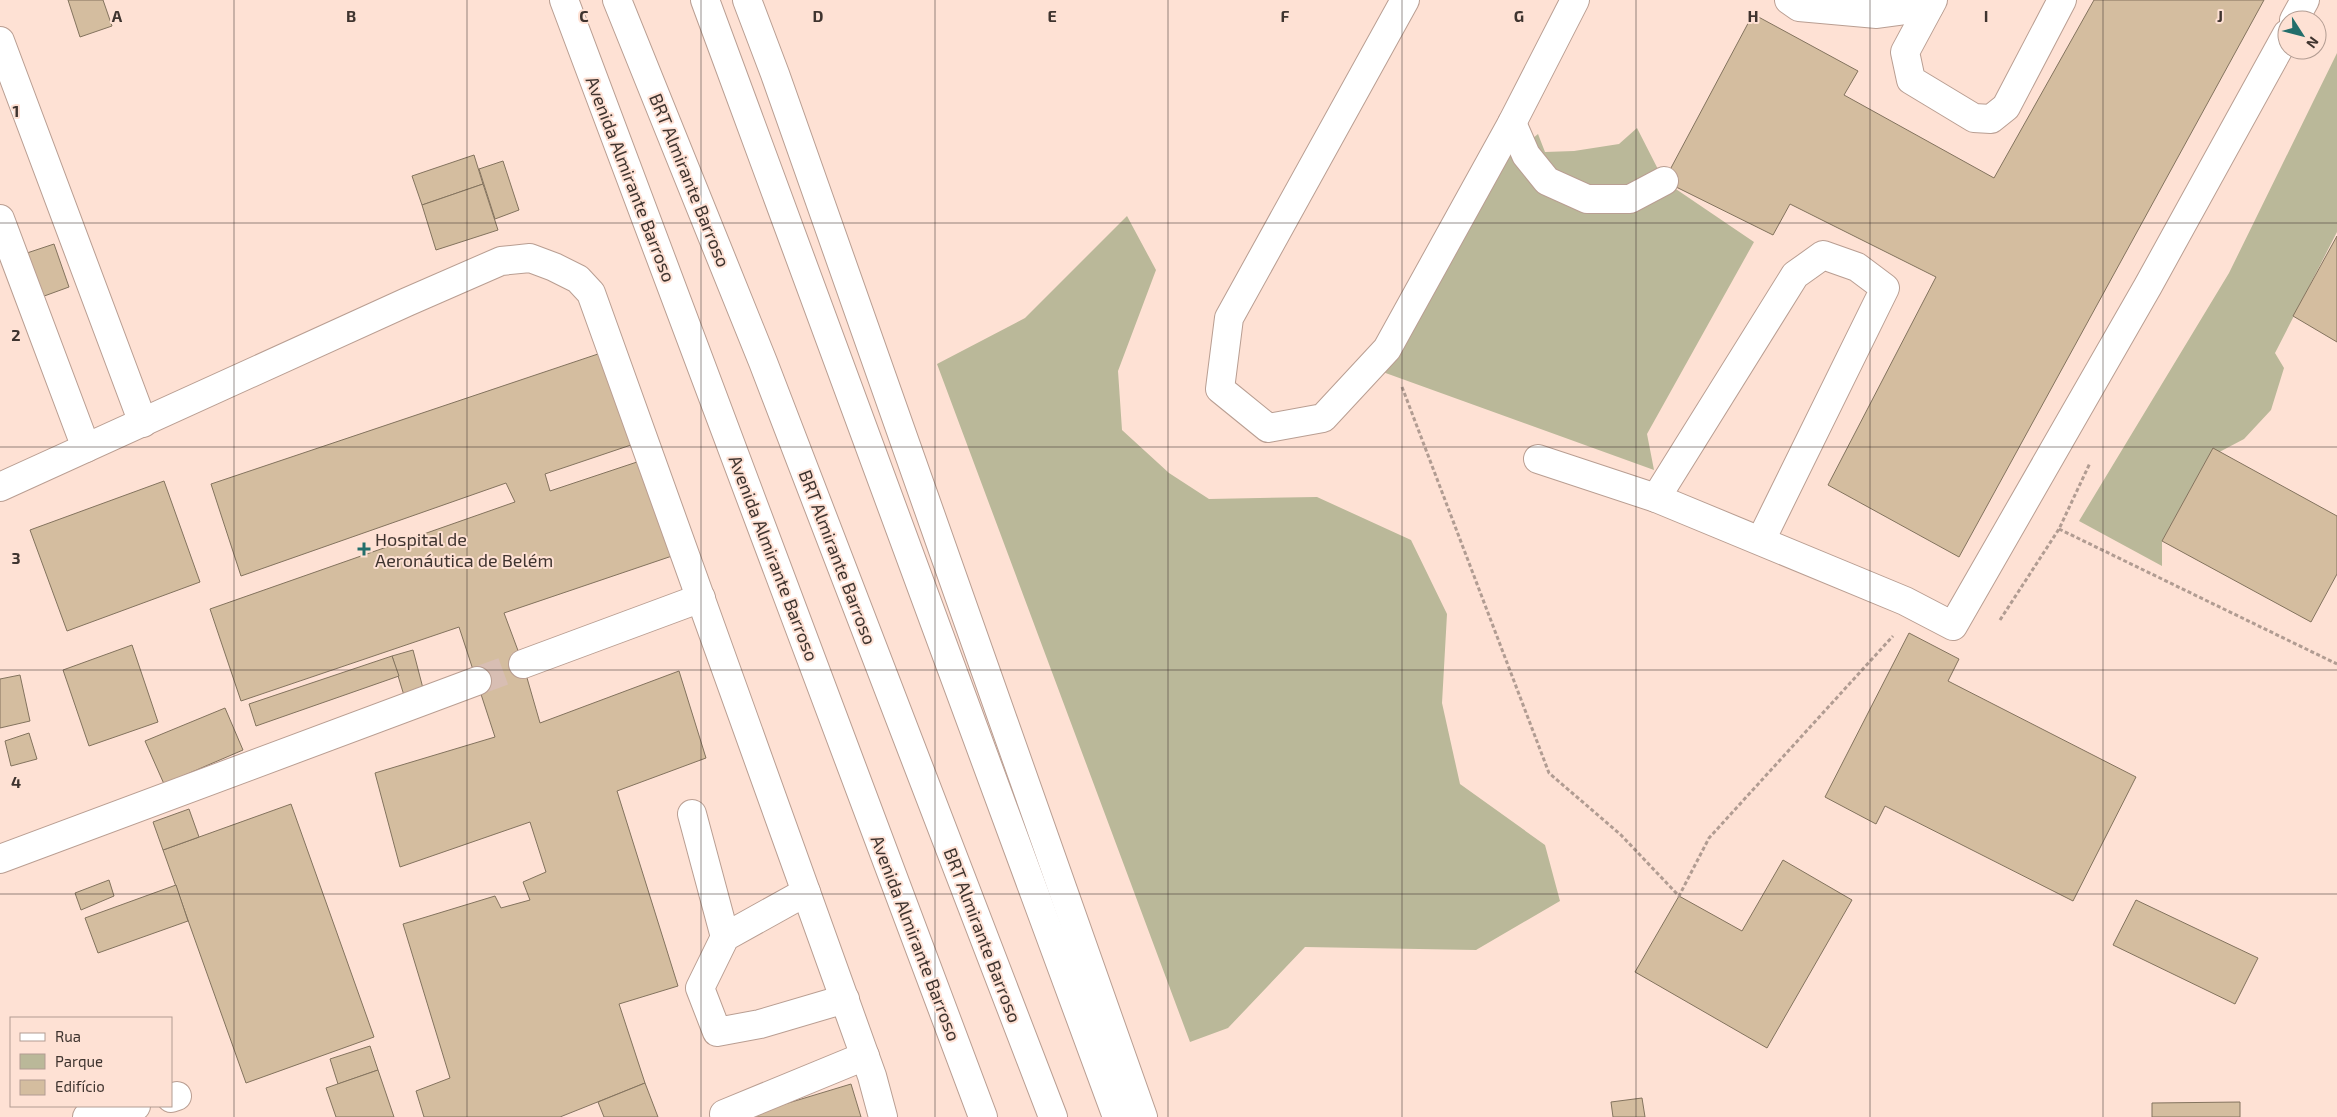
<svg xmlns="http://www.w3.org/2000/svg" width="2337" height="1117" font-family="'Exo 2',sans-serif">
<rect width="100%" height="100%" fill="#fee1d4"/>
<g fill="#bab899">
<polygon points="2337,53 2337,232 2275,353 2284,368 2271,410 2244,439 2208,458 2162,541 2162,566 2079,521 2229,273"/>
<polygon points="1637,128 1664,181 1754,242 1647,434 1654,470 1380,371 1506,160 1538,134 1545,152 1574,151 1619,144"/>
<polygon points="1127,216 1156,270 1118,371 1122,430 1169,473 1209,499 1317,497 1411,540 1447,614 1442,703 1460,784 1545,845 1560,901 1476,950 1305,947 1228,1028 1190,1042 937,364 1025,318"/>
</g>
<g fill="#d4bd9f" stroke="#83735e">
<polygon points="68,0 103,0 112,26 80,37"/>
<polygon points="2094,0 2264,0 1959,557 1828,485 1936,277 1790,204 1773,235 1664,181 1753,14 1858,71 1844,95 1994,178"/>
<polygon points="474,155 483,184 422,205 412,176"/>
<polygon points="503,161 519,210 495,219 479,169"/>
<polygon points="483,184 498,230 436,250 422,205"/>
<polygon points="2337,236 2337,342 2293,316"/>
<polygon points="54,244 69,287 36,299 21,255"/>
<polygon points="601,353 631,445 545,474 550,491 640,461 672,556 504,613 523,664 540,723 679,671 706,758 617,791 678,986 619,1004 645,1083 560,1117 424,1117 416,1091 450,1078 403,924 495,896 501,908 530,900 523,882 546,872 530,822 400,867 375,773 495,737 459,627 241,701 210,609 515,502 506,483 241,576 211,484"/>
<polygon points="2213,448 2337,516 2337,574 2311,622 2162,541"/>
<polygon points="164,481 200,582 67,631 30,530"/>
<polygon points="1909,633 1959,659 1948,681 2136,777 2073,901 1885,806 1876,824 1825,797"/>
<polygon points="132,645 158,722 89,746 63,670"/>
<polygon points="413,650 425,696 406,702 392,656"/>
<polygon points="392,656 399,676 256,726 249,704"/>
<polygon points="20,675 30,721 0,728 0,679"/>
<polygon points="225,708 243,750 164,784 145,741"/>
<polygon points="29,733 37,759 11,766 5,741"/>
<polygon points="291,804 374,1037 246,1083 163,850"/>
<polygon points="189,809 199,837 163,850 153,822"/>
<polygon points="1783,860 1852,900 1767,1048 1635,972 1679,896 1742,931"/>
<polygon points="109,880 114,896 81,910 75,893"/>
<polygon points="176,885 188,921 98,953 85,918"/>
<polygon points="2136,900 2258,958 2235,1004 2113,945"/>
<polygon points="370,1046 378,1070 338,1084 330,1059"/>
<polygon points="378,1070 394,1117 336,1117 326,1088"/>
<polygon points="645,1083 658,1117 604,1117 598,1102"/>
<polygon points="851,1084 861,1117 742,1117"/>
<polygon points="1642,1098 1645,1117 1613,1117 1611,1102"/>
<polygon points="2240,1102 2240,1117 2152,1117 2152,1103"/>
</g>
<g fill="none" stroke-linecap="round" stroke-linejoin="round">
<polyline stroke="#d8beb3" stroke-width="28" stroke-dasharray="28 14" stroke-linecap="butt" points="477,681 523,664"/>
<defs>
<g id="minor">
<polyline points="617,0 763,362 1053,1117"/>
<polyline points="705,0 1117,1117"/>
<polyline points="1405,0 1229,318 1220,389 1268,428 1323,418 1387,349 1512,123 1575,0"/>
<polyline points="1789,0 1799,7 1877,14 1929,7"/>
<polyline points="1933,0 1905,52 1911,80 1974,118 1991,119 2006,107 2062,0"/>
<polyline points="2294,20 2305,0"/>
<polyline points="0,41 143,423"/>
<polyline points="1512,123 1526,155 1547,181 1587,199 1630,199 1664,181"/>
<polyline points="0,219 86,448"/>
<polyline points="1538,459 1656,498 1905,601 1953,626 2148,286 2287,34"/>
<polyline points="0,487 407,302 501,261 530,258 554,267 578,279 591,293 872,1076 883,1117"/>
<polyline points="1656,498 1795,275 1823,255 1857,267 1885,288 1761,540"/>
<polyline points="523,664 701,598"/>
<polyline points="692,814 725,937"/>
<polyline points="0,859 477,681"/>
<polyline points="806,892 725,937 700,988 717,1032 760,1024 845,999"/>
<polyline points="171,1098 177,1096"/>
<polyline points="724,1114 865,1056"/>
<polyline points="87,1117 136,1106"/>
</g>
<g id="highway">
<polyline points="564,0 983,1117"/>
<polyline points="747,0 775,74 1143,1117"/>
</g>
</defs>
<use href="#minor" stroke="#b99e92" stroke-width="30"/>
<use href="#highway" stroke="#b99e92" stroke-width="30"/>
<g stroke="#b19c92" stroke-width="3" stroke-dasharray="4 2.5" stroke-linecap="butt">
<polyline points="1402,387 1549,773 1621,835 1679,896 1709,838 1893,636"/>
<polyline points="2059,529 2337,664"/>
<polyline points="2000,620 2059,529 2090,463"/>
</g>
<use href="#minor" stroke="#fff" stroke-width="28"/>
<use href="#highway" stroke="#fff" stroke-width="28"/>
</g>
<path fill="none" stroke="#3f342f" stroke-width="1" stroke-opacity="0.55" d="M234 0V1117M467 0V1117M701 0V1117M935 0V1117M1168 0V1117M1402 0V1117M1636 0V1117M1870 0V1117M2103 0V1117M0 223H2337M0 447H2337M0 670H2337M0 894H2337"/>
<path fill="#236e6b" stroke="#fee1d4" stroke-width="2" d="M361.5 541.5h5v5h5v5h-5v5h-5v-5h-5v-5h5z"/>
<g text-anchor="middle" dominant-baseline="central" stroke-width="4" stroke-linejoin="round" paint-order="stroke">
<g font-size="18" fill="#3f342f" stroke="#fee1d4">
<text transform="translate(631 179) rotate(69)">Avenida Almirante Barroso</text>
<text transform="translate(690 180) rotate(68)">BRT Almirante Barroso</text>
<text transform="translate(838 557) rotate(69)">BRT Almirante Barroso</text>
<text transform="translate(774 558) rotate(69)">Avenida Almirante Barroso</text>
<text transform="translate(983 935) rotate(69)">BRT Almirante Barroso</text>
<text transform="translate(916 938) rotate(69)">Avenida Almirante Barroso</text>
</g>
<g font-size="18" fill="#3f342f" stroke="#fee1d4" text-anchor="start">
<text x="375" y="539">Hospital de<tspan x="375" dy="21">Aeronáutica de Belém</tspan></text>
</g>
</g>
<g font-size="16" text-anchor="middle" font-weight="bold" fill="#3f342f" stroke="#fee1d4" stroke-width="4" stroke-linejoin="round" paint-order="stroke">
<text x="117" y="22">A</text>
<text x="351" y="22">B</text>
<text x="584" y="22">C</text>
<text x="818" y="22">D</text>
<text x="1052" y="22">E</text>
<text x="1285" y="22">F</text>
<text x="1519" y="22">G</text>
<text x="1753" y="22">H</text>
<text x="1986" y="22">I</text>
<text x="2220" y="22">J</text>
<text x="16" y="117">1</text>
<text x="16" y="341">2</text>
<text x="16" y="564">3</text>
<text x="16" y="788">4</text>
</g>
<rect x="10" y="1017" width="162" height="90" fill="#fee1d4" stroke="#b29c92"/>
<rect x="20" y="1033" width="25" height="8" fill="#ffffff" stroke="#b29c92"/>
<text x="55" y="1042" font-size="15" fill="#3f342f">Rua</text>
<rect x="20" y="1054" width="25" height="15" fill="#bab899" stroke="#b29c92"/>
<text x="55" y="1067" font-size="15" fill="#3f342f">Parque</text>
<rect x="20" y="1080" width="25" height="15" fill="#d4bd9f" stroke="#b29c92"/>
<text x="55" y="1092" font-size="15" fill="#3f342f">Edifício</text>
<g transform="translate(2302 35) rotate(126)"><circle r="24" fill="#fee1d4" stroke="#b29c92"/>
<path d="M0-4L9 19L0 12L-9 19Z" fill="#236e6b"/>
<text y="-8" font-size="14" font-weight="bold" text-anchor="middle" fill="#3f342f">N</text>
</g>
</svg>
